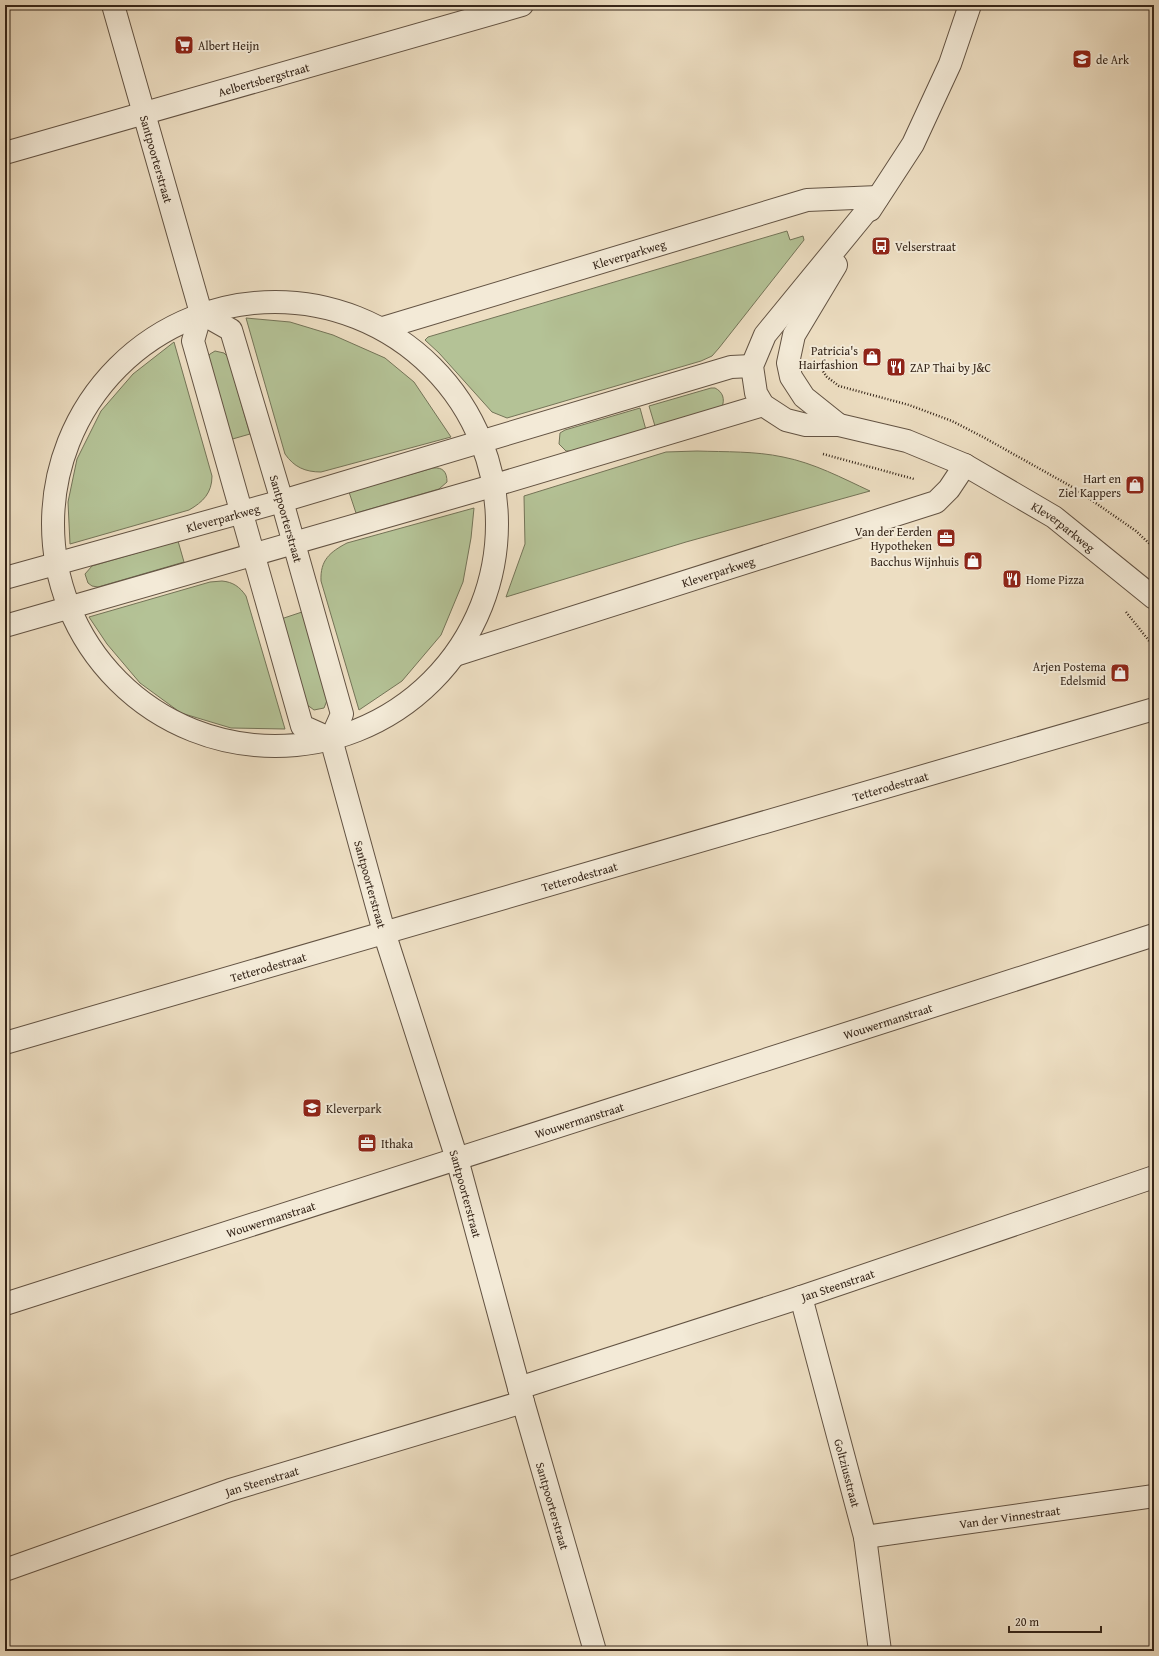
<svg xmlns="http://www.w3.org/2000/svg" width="1159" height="1656" font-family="'Gentium Book Plus',serif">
<rect width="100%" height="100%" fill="#eddec2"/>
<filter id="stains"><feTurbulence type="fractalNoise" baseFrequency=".005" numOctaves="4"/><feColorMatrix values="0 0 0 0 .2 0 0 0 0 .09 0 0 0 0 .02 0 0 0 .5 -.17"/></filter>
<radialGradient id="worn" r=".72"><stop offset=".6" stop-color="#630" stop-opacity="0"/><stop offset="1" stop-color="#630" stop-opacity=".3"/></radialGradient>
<g fill="#b4c296" stroke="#747458">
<polygon points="787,231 790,240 803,236 804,240 719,348 712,356 701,361 507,418 492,412 439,353 425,340 428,337"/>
<path d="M246 318 290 322 333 335 385 358 414 382 451 437 321 472C305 472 294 467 285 454Z"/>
<path d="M174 342 212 476C212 493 203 502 189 510L70 544 68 502 77 459 101 411 133 374Z"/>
<polygon points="215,351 224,353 228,357 250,434 229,440 207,358 210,354"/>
<path d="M711 388H715C723 392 725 399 722 407L655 426 649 406Z"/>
<polygon points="640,408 646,430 571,451 566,451 559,444 560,433 565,430"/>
<path d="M697 451C726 452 755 451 783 457 814 463 842 478 870 491L686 542 506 597 525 544 524 496 666 452Z"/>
<path d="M433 468C443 467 447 472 447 482L439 489 356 513 349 492Z"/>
<path d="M474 508 471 538 463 582 441 635 402 681 359 710 321 581C320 560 330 552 347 543Z"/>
<polygon points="178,541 184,562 98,587 92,586 88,583 85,574 92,566"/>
<path d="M222 581C233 582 240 587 246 596L285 729 231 728 181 713 140 683 107 644 89 617 210 582Z"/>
<polygon points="302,612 328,698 324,708 314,710 306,704 281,619"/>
</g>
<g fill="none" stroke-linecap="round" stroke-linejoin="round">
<defs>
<g id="minor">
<path id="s1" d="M113 5 201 313 193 341 302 726 331 739"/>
<path id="s2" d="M5 153 522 5"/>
<path id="s3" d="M878 197 765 335 752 366 756 393 763 405 786 420 806 425H839L907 441 965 465 1054 517 1154 598"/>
<polyline points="870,210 913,144 950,64 970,5"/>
<polyline points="836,265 794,335 788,363 791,377 804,397 839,425"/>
<circle cx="275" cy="524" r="222"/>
<path id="s4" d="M201 313 231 330 282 501 342 714 331 739 384 932 457 1159 519 1388 595 1651"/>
<path id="s5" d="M383 328 807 200 878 197"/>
<path id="s6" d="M5 578 282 501 731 367 752 366"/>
<polyline points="5,626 492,486 763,405"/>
<path id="s7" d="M455 655 936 502 949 489 965 465"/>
<path id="s8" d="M5 1043 1154 709"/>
<path id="s9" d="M801 1297 865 1537 880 1651"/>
<path id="s10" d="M5 1304 1154 935"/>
<path id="s11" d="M519 1388 801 1297 1154 1177"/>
<path id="s12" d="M865 1537 1154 1496"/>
<path id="s13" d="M5 1570 230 1490 523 1402"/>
</g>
</defs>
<use href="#minor" stroke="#635343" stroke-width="24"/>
<g stroke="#352519" stroke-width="2.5" stroke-dasharray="1 2" stroke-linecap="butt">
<polyline points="818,364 827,377 839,386 909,405 952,421 983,437 1074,488 1136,531 1154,548"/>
<polyline points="823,454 914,479"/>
<polyline points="1126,612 1154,647"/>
</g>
<use href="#minor" stroke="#f3ead7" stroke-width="22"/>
</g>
<defs>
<symbol id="supermarket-square" viewBox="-11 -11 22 22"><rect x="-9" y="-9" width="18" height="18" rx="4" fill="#8f2418" stroke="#f3ead7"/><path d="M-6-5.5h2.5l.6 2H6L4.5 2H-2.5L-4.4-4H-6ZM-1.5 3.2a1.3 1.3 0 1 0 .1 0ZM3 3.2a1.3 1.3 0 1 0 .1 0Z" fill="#fff"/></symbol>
<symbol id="school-square" viewBox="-11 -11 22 22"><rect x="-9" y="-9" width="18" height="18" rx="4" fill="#8f2418" stroke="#f3ead7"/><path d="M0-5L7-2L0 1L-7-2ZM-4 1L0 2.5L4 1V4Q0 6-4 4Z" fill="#fff"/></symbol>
<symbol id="bus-square" viewBox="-11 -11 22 22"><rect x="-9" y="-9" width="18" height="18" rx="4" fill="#8f2418" stroke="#f3ead7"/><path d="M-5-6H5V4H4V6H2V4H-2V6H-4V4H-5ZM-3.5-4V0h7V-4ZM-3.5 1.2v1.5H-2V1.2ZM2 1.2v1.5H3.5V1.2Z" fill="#fff"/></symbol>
<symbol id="shop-square" viewBox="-11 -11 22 22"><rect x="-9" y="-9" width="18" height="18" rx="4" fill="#8f2418" stroke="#f3ead7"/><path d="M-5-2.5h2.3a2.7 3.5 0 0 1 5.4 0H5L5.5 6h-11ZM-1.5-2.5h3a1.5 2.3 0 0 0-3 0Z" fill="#fff"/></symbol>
<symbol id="restaurant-square" viewBox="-11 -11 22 22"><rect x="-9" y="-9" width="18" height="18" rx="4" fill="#8f2418" stroke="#f3ead7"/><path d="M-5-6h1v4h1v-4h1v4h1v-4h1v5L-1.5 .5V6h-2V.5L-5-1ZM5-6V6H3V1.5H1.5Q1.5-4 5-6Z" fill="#fff"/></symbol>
<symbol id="office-square" viewBox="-11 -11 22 22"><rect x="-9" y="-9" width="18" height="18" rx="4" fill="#8f2418" stroke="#f3ead7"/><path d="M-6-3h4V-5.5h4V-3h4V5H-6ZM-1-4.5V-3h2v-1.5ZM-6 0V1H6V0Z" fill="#fff"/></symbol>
</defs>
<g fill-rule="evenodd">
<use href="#supermarket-square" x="173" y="34" width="22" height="22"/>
<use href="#school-square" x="1071" y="48" width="22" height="22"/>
<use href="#bus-square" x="870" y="235" width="22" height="22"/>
<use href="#shop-square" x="861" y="346" width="22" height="22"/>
<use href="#restaurant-square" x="885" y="356" width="22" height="22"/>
<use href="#shop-square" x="1124" y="474" width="22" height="22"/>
<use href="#office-square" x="935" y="527" width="22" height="22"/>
<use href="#shop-square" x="962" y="550" width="22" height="22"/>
<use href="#restaurant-square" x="1001" y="568" width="22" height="22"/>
<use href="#shop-square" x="1109" y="662" width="22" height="22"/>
<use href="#school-square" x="301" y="1097" width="22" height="22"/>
<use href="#office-square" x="356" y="1132" width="22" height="22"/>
</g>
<g text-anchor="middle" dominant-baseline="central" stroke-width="4" stroke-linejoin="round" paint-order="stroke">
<g font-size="12" fill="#352519" stroke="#f3ead7" text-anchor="start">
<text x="198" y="45">Albert Heijn</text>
<text x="1096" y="59">de Ark</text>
<text x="895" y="246">Velserstraat</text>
<text x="858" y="350" text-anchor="end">Patricia's<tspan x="858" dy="14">Hairfashion</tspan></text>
<text x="910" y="367">ZAP Thai by J&amp;C</text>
<text x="1121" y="478" text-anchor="end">Hart en<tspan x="1121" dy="14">Ziel Kappers</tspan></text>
<text x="932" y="531" text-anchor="end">Van der Eerden<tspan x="932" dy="14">Hypotheken</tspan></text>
<text x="959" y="561" text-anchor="end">Bacchus Wijnhuis</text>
<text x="1026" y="579">Home Pizza</text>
<text x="1106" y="666" text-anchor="end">Arjen Postema<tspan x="1106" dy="14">Edelsmid</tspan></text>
<text x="326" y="1108">Kleverpark</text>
<text x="381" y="1143">Ithaka</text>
</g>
<g font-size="12" fill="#352519" stroke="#f3ead7">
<text stroke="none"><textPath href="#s2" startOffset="269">Aelbertsbergstraat</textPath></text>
<text stroke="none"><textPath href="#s1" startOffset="160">Santpoorterstraat</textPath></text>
<text stroke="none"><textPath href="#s5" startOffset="257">Kleverparkweg</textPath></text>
<text stroke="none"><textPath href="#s6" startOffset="226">Kleverparkweg</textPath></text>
<text stroke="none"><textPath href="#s4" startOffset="231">Santpoorterstraat</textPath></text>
<text stroke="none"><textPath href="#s3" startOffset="583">Kleverparkweg</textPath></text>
<text stroke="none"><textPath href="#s7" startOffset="276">Kleverparkweg</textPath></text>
<text stroke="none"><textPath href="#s8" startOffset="922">Tetterodestraat</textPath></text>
<text stroke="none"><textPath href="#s8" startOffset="598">Tetterodestraat</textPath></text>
<text stroke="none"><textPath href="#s4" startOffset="612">Santpoorterstraat</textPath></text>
<text stroke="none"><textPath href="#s8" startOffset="274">Tetterodestraat</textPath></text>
<text stroke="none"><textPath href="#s10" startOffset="927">Wouwermanstraat</textPath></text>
<text stroke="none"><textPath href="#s10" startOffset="603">Wouwermanstraat</textPath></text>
<text stroke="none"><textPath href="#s4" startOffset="936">Santpoorterstraat</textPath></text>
<text stroke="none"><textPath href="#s10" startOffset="279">Wouwermanstraat</textPath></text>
<text stroke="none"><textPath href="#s11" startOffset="335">Jan Steenstraat</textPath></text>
<text stroke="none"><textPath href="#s9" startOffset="182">Goltziusstraat</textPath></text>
<text stroke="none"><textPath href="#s13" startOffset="272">Jan Steenstraat</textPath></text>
<text stroke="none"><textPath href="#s4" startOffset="1260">Santpoorterstraat</textPath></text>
<text stroke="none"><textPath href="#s12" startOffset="146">Van der Vinnestraat</textPath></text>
</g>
</g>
<rect width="1159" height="1656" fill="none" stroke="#eddec2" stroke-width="20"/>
<rect x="6" y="6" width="1147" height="1644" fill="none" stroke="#352519" stroke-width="2"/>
<rect x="10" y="10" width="1139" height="1636" fill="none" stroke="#352519"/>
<path d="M1009 1626v6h92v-6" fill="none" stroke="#352519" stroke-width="2"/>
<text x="1015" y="1626" font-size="12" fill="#352519" stroke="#f3ead7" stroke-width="3" paint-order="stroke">20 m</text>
<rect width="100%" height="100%" filter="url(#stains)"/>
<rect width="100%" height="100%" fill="url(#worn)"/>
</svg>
